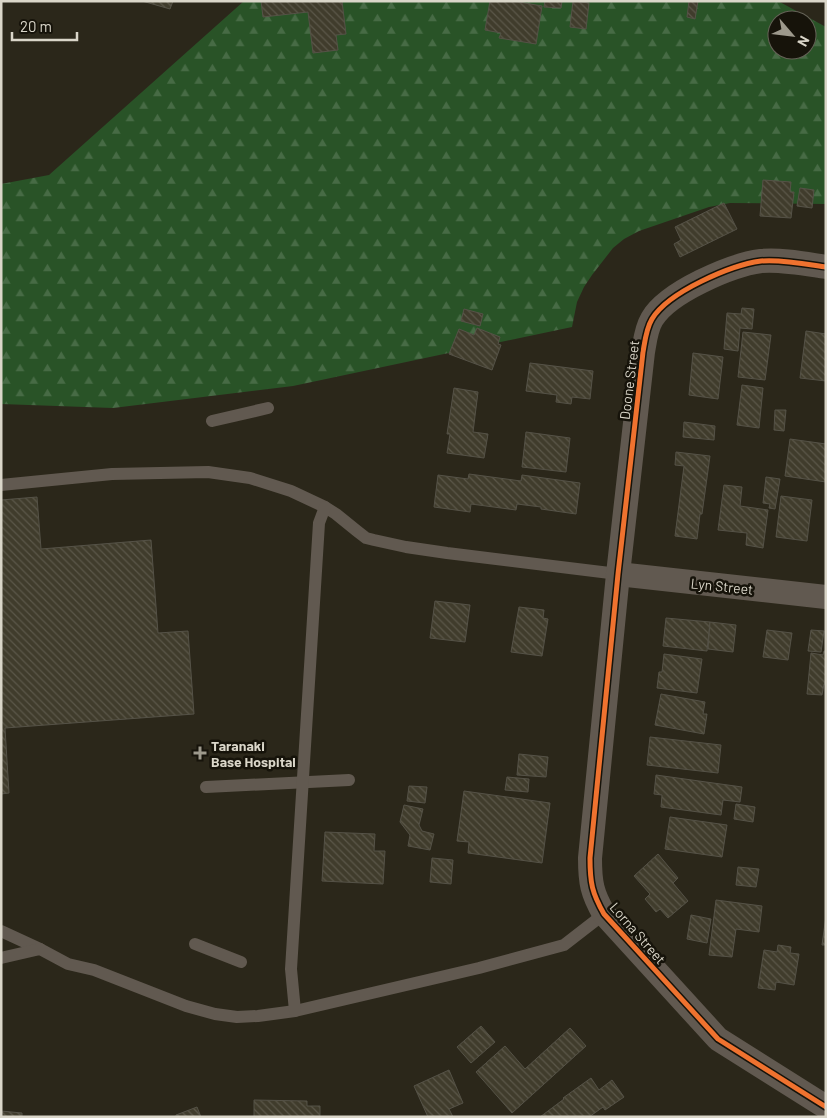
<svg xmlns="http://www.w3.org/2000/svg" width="827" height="1118" font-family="Barlow,sans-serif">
<defs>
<pattern id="forest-firs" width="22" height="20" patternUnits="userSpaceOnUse" patternTransform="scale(1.25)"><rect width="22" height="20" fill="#295327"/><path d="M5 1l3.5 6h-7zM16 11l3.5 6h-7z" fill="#476b45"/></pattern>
<pattern id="building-back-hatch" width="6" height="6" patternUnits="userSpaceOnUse" patternTransform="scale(1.25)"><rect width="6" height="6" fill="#403c2c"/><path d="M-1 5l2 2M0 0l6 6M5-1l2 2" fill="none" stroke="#5b5749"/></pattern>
</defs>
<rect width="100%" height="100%" fill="#2b271a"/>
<path fill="url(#forest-firs)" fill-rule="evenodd" d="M244 1H778L826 27V204L730 203 709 207 639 231 624 239 613 248 592 275 584 287 577 302 572 327 293 386 113 408 1 404V184L49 175ZM777 20H807V50H777Z"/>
<g fill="url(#building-back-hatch)" stroke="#555247">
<polygon points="142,1 173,1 170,9"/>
<polygon points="261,1 342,1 346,34 336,35 338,50 313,53 308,12 263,17"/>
<polygon points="490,1 513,1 542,6 536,44 499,38 501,33 485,30"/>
<polygon points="545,1 562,1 561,8 544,7"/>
<polygon points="573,1 589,3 586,29 570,27"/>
<polygon points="689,1 698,1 695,19 687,17"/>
<polygon points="763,180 791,182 790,192 794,192 791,218 760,216"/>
<polygon points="800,188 814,190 812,208 797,206"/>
<polygon points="724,203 737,229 680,257 674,244 681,240 675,227"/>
<polygon points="742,308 754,309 752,329 740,328 738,351 724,349 727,313 741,314"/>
<polygon points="464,309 483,314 480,326 461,321"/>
<polygon points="477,328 500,337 498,344 501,345 492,370 449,354 459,329 474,335"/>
<polygon points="806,331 826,334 826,381 800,378"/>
<polygon points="743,332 771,335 765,380 738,377"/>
<polygon points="693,353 723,357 718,399 689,395"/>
<polygon points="530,363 593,371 590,399 572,397 571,404 556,402 557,395 526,391"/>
<polygon points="742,385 763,388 759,428 737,425"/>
<polygon points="454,388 478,392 473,432 488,434 484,458 447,453 450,434 447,434"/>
<polygon points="775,410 786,410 784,431 774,430"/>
<polygon points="684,422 715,426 714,440 683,437"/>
<polygon points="526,432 570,438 566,472 522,467"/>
<polygon points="790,439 826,444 826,482 785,476"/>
<polygon points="676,452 710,456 702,514 700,514 697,539 675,536 684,466 675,465"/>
<polygon points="469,474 521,481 522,475 580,483 576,514 541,509 541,507 517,504 516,510 471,504 470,512 434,507 438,475 468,479"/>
<polygon points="766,477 780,479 775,509 769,508 770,504 763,503"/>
<polygon points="724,485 742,487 740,506 768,510 763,548 746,545 747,533 718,530"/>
<polygon points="781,496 812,500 807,541 776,537"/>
<polygon points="37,497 41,549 151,540 158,633 188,631 194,714 5,728 9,793 1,794 1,500"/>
<polygon points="435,601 470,605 465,642 430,638"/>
<polygon points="519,607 544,610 543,618 548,619 542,656 511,652"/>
<polygon points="666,618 710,622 707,651 663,646"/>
<polygon points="710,622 736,625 733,652 708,649"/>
<polygon points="767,630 792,633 788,660 763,657"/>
<polygon points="811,630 824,631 821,652 808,651"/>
<polygon points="824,651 826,651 826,684 824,684 822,695 807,694 811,653 823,655"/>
<polygon points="664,654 702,659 697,693 657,688 659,672 662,672"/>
<polygon points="661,694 705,702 703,714 707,714 704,734 655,725"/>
<polygon points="650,737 721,745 718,773 647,765"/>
<polygon points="519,754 548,757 546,777 517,775"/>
<polygon points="656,775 742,787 740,802 723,800 721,815 661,807 662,795 654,794"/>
<polygon points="507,777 529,779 528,792 505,790"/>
<polygon points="409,786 427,787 425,803 407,801"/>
<polygon points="464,791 550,803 542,863 468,853 469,842 457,841"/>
<polygon points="736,804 755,807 753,822 734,819"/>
<polygon points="404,805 423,809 419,825 422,831 434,834 430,850 408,846 410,835 400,822"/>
<polygon points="670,817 727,825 722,857 665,849"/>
<polygon points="325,832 375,834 374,851 385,851 383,884 322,881"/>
<polygon points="658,854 678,878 673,883 688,901 668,918 660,909 656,912 645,899 650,894 634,876"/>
<polygon points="432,858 453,860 451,884 430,882"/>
<polygon points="738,867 759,869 756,887 736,885"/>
<polygon points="716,900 762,906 759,932 736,929 732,957 709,955"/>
<polygon points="691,915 711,919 707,943 687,939"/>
<polygon points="826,916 826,945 822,945"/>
<polygon points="778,945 791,947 790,953 799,954 794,985 776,982 775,990 758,988 764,950 777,952"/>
<polygon points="481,1026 495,1042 471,1063 457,1047"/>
<polygon points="570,1028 586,1046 512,1113 476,1072 505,1046 525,1069"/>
<polygon points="449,1070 463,1103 449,1109 453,1117 428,1117 414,1086"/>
<polygon points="591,1078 599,1090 612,1080 624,1097 605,1110 603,1107 589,1117 540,1117 564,1099 563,1098"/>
<polygon points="254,1100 307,1101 307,1106 320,1106 320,1117 254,1117"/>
<polygon points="197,1107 201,1117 176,1117 176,1115"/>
<polygon points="1,1111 22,1113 22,1117 1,1117"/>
</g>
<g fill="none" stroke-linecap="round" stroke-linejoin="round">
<g stroke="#615950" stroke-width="12">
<polyline points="212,421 268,408"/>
<polyline points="1,485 112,474 208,472 250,478 291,491 325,507 336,514 357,531 366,538 374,540 406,547 447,553 618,574"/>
<polyline points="206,787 349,780"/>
<polyline points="1,931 40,949"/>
<polyline points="195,944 241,962"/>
<polyline points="1,958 40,949 68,964 94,970 186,1006 215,1014 237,1017 258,1016 295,1011 479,968 564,945 604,914"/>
<polyline points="295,1011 291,969 319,523 325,507"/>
</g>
<g stroke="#615950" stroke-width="24">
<path d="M826 267C806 264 781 259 761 261 731 265 668 292 652 319 646 329 645 341 643 352L618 574 590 858C590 883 592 893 604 914L718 1039 826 1107"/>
<polyline points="618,574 826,597"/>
</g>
<defs>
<path id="cycleway" d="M826 267C806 264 781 259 761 261 731 265 668 292 652 319 646 329 645 341 643 352L618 574 590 858C590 883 592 893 604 914L718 1039 826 1107"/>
</defs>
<use href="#cycleway" stroke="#16130a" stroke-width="8"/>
<use href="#cycleway" stroke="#ef722f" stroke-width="5"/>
</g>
<path fill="#9d998c" stroke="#16130a" stroke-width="2" d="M197.5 745.5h5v5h5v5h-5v5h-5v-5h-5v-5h5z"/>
<g text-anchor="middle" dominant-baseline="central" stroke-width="5" stroke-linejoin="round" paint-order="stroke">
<g font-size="14" fill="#dad6c9" stroke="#16130a">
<text transform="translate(629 380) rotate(-83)">Doone Street</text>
<text transform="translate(722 586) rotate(6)">Lyn Street</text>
<text transform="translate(638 933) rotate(49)">Lorna Street</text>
</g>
<g font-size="14" font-weight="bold" fill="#dad6c9" stroke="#16130a" text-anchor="start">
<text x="211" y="745">Taranaki<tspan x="211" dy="16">Base Hospital</tspan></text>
</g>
</g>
<rect width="827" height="1118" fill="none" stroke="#dad6c9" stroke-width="5"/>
<g transform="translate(792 35) rotate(118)"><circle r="24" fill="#16130a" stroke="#646156"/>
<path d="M0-4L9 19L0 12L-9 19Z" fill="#9d998c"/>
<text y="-8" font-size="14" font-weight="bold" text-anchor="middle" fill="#dad6c9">N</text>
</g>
<path d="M12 32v8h65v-8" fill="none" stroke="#dad6c9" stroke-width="2.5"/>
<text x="20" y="32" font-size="15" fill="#dad6c9" stroke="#16130a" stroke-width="4" paint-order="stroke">20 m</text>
</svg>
